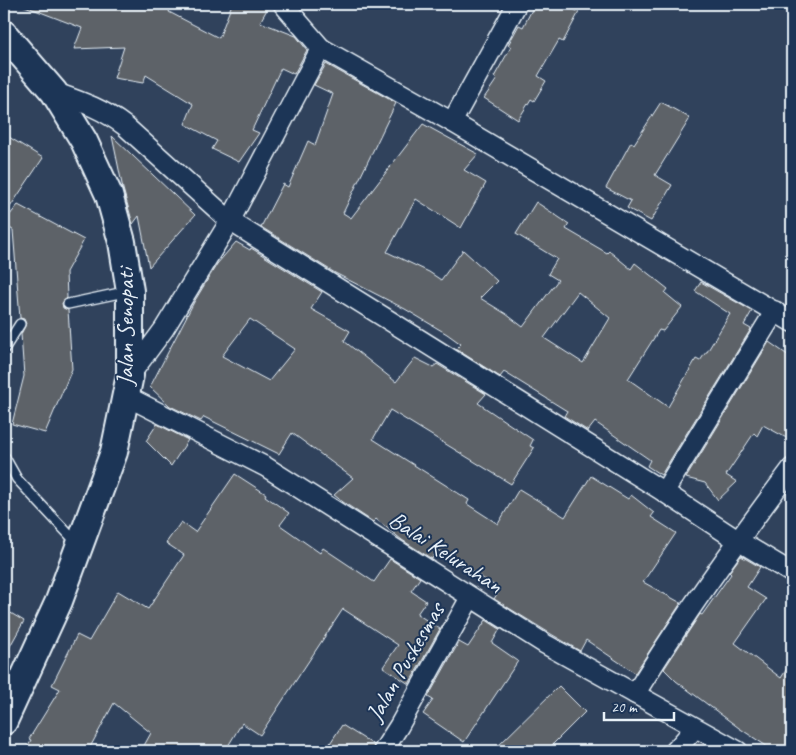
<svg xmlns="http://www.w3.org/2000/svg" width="796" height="755" font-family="Caveat,sans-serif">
<rect width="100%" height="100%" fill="#30425c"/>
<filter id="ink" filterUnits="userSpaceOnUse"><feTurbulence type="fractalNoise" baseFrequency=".02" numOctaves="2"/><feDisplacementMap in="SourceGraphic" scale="10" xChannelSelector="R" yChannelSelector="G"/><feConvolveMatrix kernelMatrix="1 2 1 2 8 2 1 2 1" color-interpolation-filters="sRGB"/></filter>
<g filter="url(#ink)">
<g fill="#5d6268" stroke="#e8f1f8" fill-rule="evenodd">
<polygon points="22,4 172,4 169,12 219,38 232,4 270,4 260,22 296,36 307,50 294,74 281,68 252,130 259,133 239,162 212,149 217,141 185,124 193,104 146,75 143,83 114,78 124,47 74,49 82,28 22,5"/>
<polygon points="535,4 563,4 579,12 563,42 559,40 538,76 546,81 534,101 531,99 518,120 484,98 497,79 494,77 511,47 508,45 519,25 523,27"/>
<path d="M326 64 396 103 343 213 351 218 423 124 478 154 464 170 486 183 461 228 416 199 387 252 429 272 441 280 463 250 497 281 480 298 506 314 523 327 558 280 548 274 557 259 516 234 536 202 569 224 566 229 607 253 609 251 631 269 635 263 668 289 665 293 682 307 663 331 659 330 628 379 668 407 696 359 700 361 706 352H707L730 314 695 291 701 282 752 311 744 325 751 329 661 475 647 466 650 460 595 422 588 431 564 416 567 411 504 372 500 377 456 349 461 344 447 334 405 309 335 273 261 227 283 184 288 187 308 141 315 145 333 94 314 85ZM578 292 610 318 583 363 544 338Z"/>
<polygon points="661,102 688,117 689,120 655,175 672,185 651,221 627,208 631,201 606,188 631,142 634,144"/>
<polygon points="4,134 43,158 4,216"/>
<polygon points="112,136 195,215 149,267 139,216 133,224 123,189"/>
<polygon points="18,205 84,240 66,272 67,298 62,303 63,308 68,310 72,369 45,433 12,424 24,376 21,334 26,324 24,319 20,318 13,230 4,225 4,222"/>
<path d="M236 242 250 250 251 248 322 292 311 309 350 331 344 341 396 382 415 358 433 367 437 364 486 394 478 403 533 440 530 446 534 448 511 484 390 410 373 439 469 500 467 504 498 524 519 489 565 517 591 476 628 499 631 495 654 513 651 517 676 533 643 582 681 603 635 673 586 640 580 651 551 634 494 599 500 589 437 550 432 559 402 540 376 519 373 522 343 502 334 495 353 478 292 433 279 454 204 417 201 421 170 406 150 387 194 302 217 264ZM250 319 295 349 269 381 222 356Z"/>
<polygon points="769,342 792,358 792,441 763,425 757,436 754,433 726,475 737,482 718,500 705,483 686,478"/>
<polygon points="157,424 188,440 171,466 146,441"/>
<polygon points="235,474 266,494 265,496 289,513 280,525 320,553 323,548 374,582 390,559 420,578 411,591 426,601 417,614 440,629 409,684 383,667 398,645 343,609 260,735 242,723 225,751 141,751 151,733 114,703 88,751 25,751 31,740 29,739 60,689 52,685 77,635 89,641 118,591 148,609 184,555 166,543 181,522 195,532"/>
<polygon points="741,556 760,567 747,587 766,599 735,643 781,678 792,661 792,744 787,751 774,751 739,728 676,681 664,669 700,614 702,615 731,574 729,572"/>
<polygon points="4,609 24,621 4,657"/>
<polygon points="486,620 500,629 492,643 518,661 464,742 423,714 433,700 428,697 459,642 468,647"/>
<polygon points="559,686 585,712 546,751 493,751"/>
<polygon points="342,725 374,745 372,751 325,751"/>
</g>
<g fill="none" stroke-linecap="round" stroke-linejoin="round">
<defs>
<g id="service">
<polyline points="68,304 129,291"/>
<polyline points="4,349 20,324"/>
<polyline points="4,456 17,479 76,542"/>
</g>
<g id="minor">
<polyline points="283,4 321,48"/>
<path d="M54 92C82 102 101 108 125 126L230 221 664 492 737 540 792 573"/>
<polyline points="452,122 517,4"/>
<polyline points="130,375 164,329 230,221 321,48 452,122 792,322"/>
<polyline points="126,396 266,467 545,644 738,751"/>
<polyline points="664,492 775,311"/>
<path d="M635 694C683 616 737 541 792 468"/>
<polyline points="383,751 399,726 470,598"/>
<polyline points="675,751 695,728"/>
</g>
<polyline id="secondary" points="4,34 54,92 84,141 109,195 122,242 130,291 130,375 114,452 59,601 4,721"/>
</defs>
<use href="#service" stroke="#e8f1f8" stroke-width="12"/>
<use href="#minor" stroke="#e8f1f8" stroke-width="22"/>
<use href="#secondary" stroke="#e8f1f8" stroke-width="30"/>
<use href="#service" stroke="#1d3557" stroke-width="9"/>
<use href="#minor" stroke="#1d3557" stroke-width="19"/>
<use href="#secondary" stroke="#1d3557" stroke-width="26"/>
</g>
</g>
<g text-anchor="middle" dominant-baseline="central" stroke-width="4" stroke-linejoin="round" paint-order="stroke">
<g font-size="24" fill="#e8f1f8" stroke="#1d3557">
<text transform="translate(125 327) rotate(-90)">Jalan Senopati</text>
<text transform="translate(446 552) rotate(33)">Balai Kelurahan</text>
<text transform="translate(405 662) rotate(-60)">Jalan Puskesmas</text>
</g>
</g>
<rect width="796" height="755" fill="none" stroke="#1d3557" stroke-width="20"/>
<rect x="10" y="10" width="776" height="735" fill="none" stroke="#e8f1f8" stroke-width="2" filter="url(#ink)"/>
<path d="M604 712v8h70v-8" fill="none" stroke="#e8f1f8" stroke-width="2.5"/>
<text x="611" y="712" font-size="15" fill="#e8f1f8" stroke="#1d3557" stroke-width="4" paint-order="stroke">20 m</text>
</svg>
